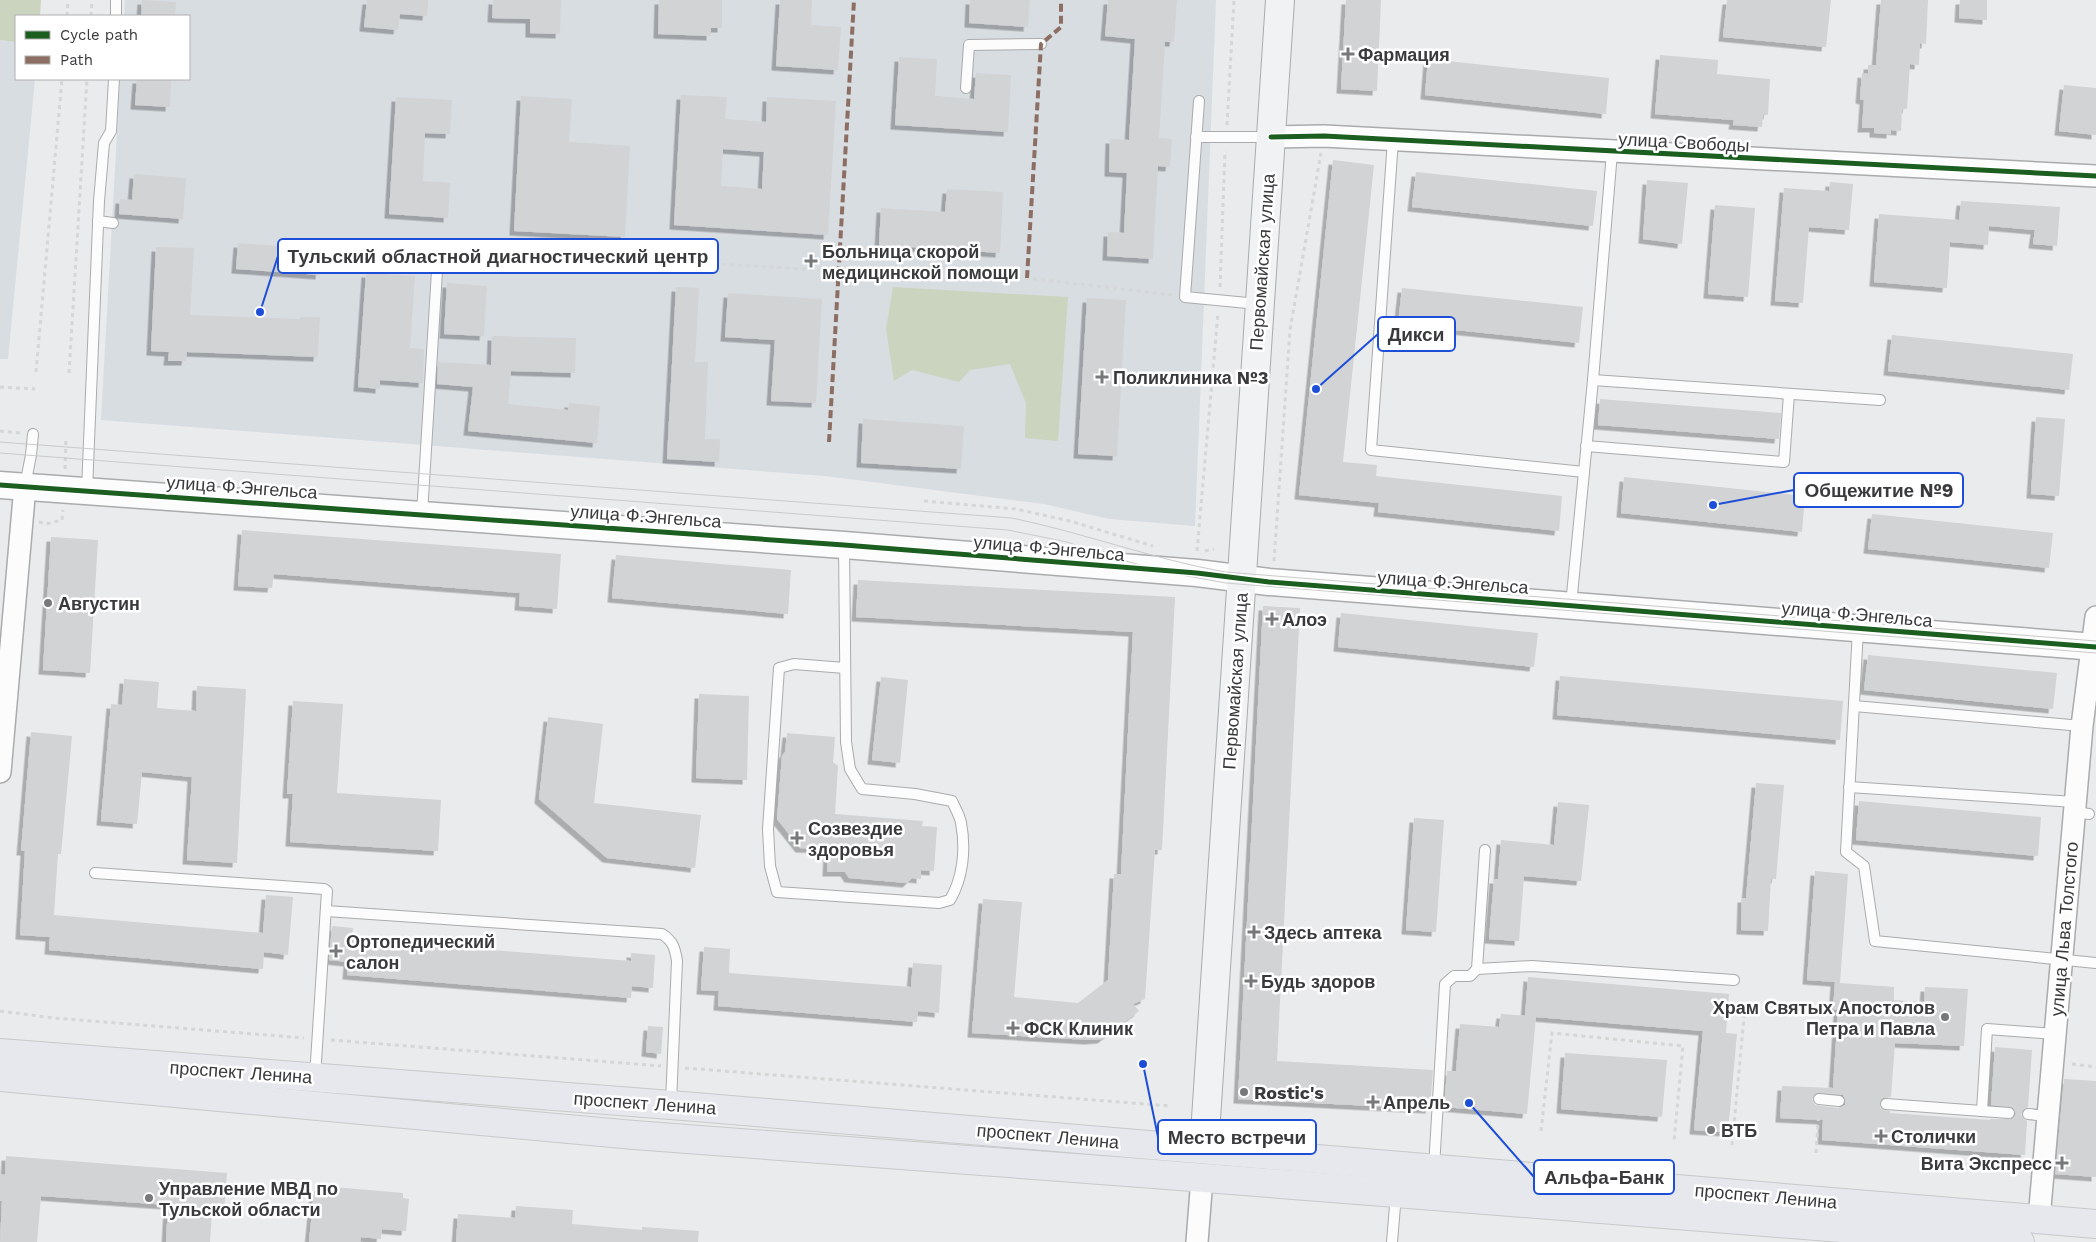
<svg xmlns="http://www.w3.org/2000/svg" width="2096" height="1242" font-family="'Work Sans',sans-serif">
<defs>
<filter id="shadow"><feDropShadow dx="-4.5" dy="4.5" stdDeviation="0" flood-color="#0004"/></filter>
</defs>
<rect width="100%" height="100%" fill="#e9ebec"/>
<g fill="#d8dde2">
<polygon points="125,0 1216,0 1195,526 1109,519 1044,504 825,476 101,420 120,79 189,79 189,16 124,16"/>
<polygon points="0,40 16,42 16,79 35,79 8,359 0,359"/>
</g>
<g fill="#cbd4bf">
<polygon points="0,0 41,0 40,16 16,16 16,42 0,40"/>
<polygon points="893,287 1068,297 1058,441 1025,438 1026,403 1010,364 970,370 959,382 912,370 894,381 886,329"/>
</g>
<g fill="#d2d3d4" fill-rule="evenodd" filter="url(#shadow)">
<polygon points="142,0 176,2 175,16 141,16"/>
<polygon points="367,0 428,0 427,16 400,14 398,30 364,27"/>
<polygon points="493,0 561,0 560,34 530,33 530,19 492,18"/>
<polygon points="659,0 722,0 722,28 711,28 711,36 658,34"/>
<polygon points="780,0 812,0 811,25 841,27 838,70 776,66"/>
<polygon points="970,0 1030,0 1028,27 969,23"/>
<polygon points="1108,0 1177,0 1174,42 1165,42 1159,138 1172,139 1170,167 1158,166 1153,259 1107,256 1108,232 1124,233 1127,173 1109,172 1110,139 1129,140 1135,39 1105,36"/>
<polygon points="1346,0 1381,0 1377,91 1341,89"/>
<polygon points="1727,0 1831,0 1826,47 1723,37"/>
<polygon points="1881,0 1928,0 1926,44 1920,43 1919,65 1910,64 1907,109 1902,109 1901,131 1891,130 1891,134 1874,133 1874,128 1862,128 1864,100 1860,99 1862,73 1868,74 1868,65 1876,65"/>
<polygon points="1960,0 1987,0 1987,20 1959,18"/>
<polygon points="1660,55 1718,60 1717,74 1770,79 1768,115 1763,115 1762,127 1733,125 1734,120 1655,114"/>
<polygon points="899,57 937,59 935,96 974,99 976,73 1011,75 1008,132 895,125"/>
<polygon points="1428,59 1609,78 1606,114 1425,95"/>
<polygon points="137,79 171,79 170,107 135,105"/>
<polygon points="2064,85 2096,88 2096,135 2059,131"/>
<path d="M681 95 727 97 725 119 766 122 767 97 836 101 828 235 674 225ZM723 149 764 152 762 189 721 186Z"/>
<polygon points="521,96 572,99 569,142 630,146 625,237 514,231"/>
<polygon points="396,97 452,100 450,134 425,133 423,181 450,183 448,218 389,214"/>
<polygon points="1333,160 1374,165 1343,462 1377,465 1376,476 1562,496 1559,531 1378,512 1379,503 1299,495"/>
<polygon points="1416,172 1597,191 1593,226 1412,207"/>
<polygon points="134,174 186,178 183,219 119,214 120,199 132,200"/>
<polygon points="1647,180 1688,183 1682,244 1643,239"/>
<polygon points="1830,182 1853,184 1849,230 1809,227 1803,303 1775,301 1784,188 1829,191"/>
<polygon points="947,189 1003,192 1000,253 879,245 881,208 945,212"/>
<polygon points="1961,201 2060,207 2057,246 2033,244 2035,230 1989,226 1988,245 1950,242 1947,288 1874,282 1879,214 1959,220"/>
<polygon points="1715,205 1755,208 1748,297 1708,294"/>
<polygon points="238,243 322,249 320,275 236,269"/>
<polygon points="156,247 194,248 190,315 300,319 300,317 320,317 318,357 187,352 186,361 168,361 169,352 151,351"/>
<polygon points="366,273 415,276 410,348 424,349 423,383 380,380 380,389 358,387"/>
<polygon points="447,283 487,286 484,336 444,334"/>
<polygon points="676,287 699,288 695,362 708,362 705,439 720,439 719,462 667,459"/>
<polygon points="1402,288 1583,307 1579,343 1398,324"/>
<polygon points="728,293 822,299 816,403 771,401 775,340 725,337"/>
<polygon points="1087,298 1126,300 1117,456 1078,454"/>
<polygon points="1892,335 2073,354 2069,390 1888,371"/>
<polygon points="492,336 576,338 575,373 511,371 508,404 568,410 569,403 600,406 597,443 468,431 473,387 437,384 438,362 491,365"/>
<polygon points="1600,399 1781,413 1779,439 1598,425"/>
<polygon points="2036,417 2065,419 2059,496 2031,494"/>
<polygon points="863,419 964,426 961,469 861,463"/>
<polygon points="1624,477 1805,496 1802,532 1621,513"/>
<polygon points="1872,514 2053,533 2049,568 1868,549"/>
<polygon points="242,530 561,554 557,609 519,606 520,593 274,574 272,588 238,586"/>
<polygon points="51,537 98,540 90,673 43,670"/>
<polygon points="616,555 791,570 788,614 612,598"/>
<polygon points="858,580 1175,597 1162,850 1155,850 1145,999 1133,1004 1139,1011 1102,1039 1089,1040 972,1033 983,899 1022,902 1014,997 1078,1003 1108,980 1114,874 1121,874 1133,632 856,617"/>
<polygon points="1263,606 1300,608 1277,1061 1433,1070 1430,1109 1238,1099"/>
<polygon points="1341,613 1538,633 1534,667 1338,647"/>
<polygon points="1868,655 2057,673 2053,709 1864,690"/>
<polygon points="1560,676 1843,701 1840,740 1557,715"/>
<polygon points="881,677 908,680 900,763 872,760"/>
<polygon points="124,679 159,682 157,708 196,711 197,686 246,689 237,863 187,860 192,777 142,772 137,824 101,821 111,704 122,705"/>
<polygon points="699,694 749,696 747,780 696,778"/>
<polygon points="293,701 343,704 337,793 441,800 438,851 290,842 293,794 287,794"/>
<polygon points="548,717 603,724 594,803 701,815 695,868 607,858 539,799"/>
<polygon points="31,732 72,736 61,854 58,854 54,915 263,933 266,895 293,897 288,955 264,952 263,969 49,950 50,937 20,935 25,851 21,851"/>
<polygon points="787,733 835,737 833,762 838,766 835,814 923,821 922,826 937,827 934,871 921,870 921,879 912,878 907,883 849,878 845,872 827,872 828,849 800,848 777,819 782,756 785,752"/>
<polygon points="1756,783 1784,785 1776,879 1771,879 1768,931 1741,930 1742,898 1746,898"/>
<polygon points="1859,801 2041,817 2038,856 1856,840"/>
<polygon points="1558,802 1589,805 1581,881 1524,876 1519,941 1489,939 1494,879 1498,879 1501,840 1554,845"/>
<polygon points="1414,818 1444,820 1436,932 1406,930"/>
<path d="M1815 871 1848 874 1840 983 1894 987V1000L1924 1002 1925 987 1968 989 1964 1046 1895 1043 1891 1097 1883 1098 1881 1100 1880 1107 1883 1110 1890 1111V1113L1990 1120V1119H2012L2016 1114 2013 1108 1991 1105 1995 1047 2032 1050 2028 1107 2023 1110 2021 1114 2024 1119 2027 1121 2025 1155 1822 1140 1823 1120 1780 1118 1782 1086 1833 1088 1838 1010 1833 1009 1835 982 1807 980ZM1817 1093 1843 1095 1845 1099V1105L1838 1108 1815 1105 1812 1099Z"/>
<polygon points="332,926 353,928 352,939 631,961 631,953 655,955 653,988 632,986 631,998 347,975 348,962 329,960"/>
<polygon points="704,947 730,949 729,973 911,987 913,963 942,965 939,1013 918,1011 917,1022 718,1006 719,991 701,990"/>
<polygon points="1528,977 1729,994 1726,1033 1737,1034 1728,1132 1694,1130 1703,1031 1536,1017 1527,1114 1444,1107 1447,1071 1456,1071 1460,1024 1499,1027 1501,1014 1528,1016 1525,1016"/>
<polygon points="648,1026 663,1027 661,1054 646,1052"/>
<polygon points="1565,1053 1667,1060 1662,1117 1561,1109"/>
<polygon points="2064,1079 2096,1081 2096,1177 2055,1174"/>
<polygon points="6,1156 227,1173 224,1212 212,1211 210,1242 166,1242 168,1205 41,1196 37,1242 0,1242 2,1201 0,1201 0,1174 5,1175"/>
<polygon points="322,1186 403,1193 403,1198 409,1199 406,1231 382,1229 381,1239 361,1237 360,1242 309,1242 314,1191 321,1191"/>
<polygon points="516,1206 573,1210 572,1224 642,1230 642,1227 699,1231 698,1242 456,1242 458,1214 515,1218"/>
</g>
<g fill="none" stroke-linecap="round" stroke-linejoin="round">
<defs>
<g id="service">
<polyline points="116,0 116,16"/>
<polyline points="966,88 969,45 1041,44"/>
<polyline points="1199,101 1185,297 1258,304"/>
<polyline points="1196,137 1270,137"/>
<polyline points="1393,140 1371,450 1584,472"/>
<polyline points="98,221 113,223"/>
<polyline points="1593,380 1880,400"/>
<polyline points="1586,446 1784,462 1789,394"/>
<polyline points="25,486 31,455 33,434"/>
<polyline points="87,490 99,201 104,143 111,131 114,79"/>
<polyline points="422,514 438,255"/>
<path d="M844 546 846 742 850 769 862 789 915 794 952 801C955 808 960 816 961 823 966 849 963 878 950 900L939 903 777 892 770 866 768 829 779 668 794 664 845 668"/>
<polyline points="1571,605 1593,380 1612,152"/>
<polyline points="1858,629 1846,852 1864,866 1875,941 2096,963"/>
<polyline points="1854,706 2082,726"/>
<polyline points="1849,787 2075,802"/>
<polyline points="2074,812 2089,814"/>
<polyline points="95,873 324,889 327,891 315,1077"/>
<path d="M326 911 662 934C673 941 675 948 677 961L671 1103"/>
<polyline points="1477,969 1532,966 1734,980"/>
<polyline points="1819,1099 1839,1101"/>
<polyline points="1886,1104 2009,1113"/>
<polyline points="1982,1111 1987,1029 2055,1034"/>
<polyline points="2028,1114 2048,1116"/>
<polyline points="1434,1167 1445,984 1454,976 1470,976 1477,969 1485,850"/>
<polyline points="1392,1242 1396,1194"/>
</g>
<g id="minor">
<polyline points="1271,137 1324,136 2096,176"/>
<polyline points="0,772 25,486"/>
<polyline points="2039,1219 2082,726 2096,617"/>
<polyline points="1197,1242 1202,1178"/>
</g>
<polyline id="tertiary" points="0,485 844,545 1197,573 1269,582 2096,647"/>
<polyline id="secondary" points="1204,1149 1280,0"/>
<g id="primary">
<polyline points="0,1053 671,1105 2096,1224"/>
<polyline points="0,1077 634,1135 1154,1174 2020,1242"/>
</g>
</defs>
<use href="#service" stroke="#aaabac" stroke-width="12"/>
<use href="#minor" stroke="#aaabac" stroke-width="24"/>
<use href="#tertiary" stroke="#aaabac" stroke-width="29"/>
<use href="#secondary" stroke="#aaabac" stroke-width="30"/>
<use href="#primary" stroke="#c8c9c9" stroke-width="30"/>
<g stroke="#d5d6d6" stroke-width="3" stroke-dasharray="4 4" stroke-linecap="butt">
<polyline points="67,16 68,0"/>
<polyline points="91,16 92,0"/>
<polyline points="1227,125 1234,0"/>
<polyline points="578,256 839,271 1027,278 1172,295"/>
<polyline points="1220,287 1225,151"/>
<polyline points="36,372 62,79"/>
<polyline points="69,373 87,79"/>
<polyline points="0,387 35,389"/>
<polyline points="0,431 20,433"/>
<polyline points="65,469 66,438"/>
<polyline points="924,501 1016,509 1070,521 1153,546"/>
<polyline points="39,522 46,524 62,520 63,510"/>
<polyline points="1197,551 1218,313"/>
<polyline points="1205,551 1214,549"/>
<polyline points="1274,561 1290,330 1321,153"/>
<polyline points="0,1011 54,1018 304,1038"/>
<polyline points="331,1040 661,1066"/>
<polyline points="2072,1064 2096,1067"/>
<polyline points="685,1068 1170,1106"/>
<polyline points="1541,1131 1552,1033 1683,1046 1674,1141"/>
<polyline points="1732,1145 1745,1007"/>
<polyline points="1816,1153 1819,1111"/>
</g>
<use href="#service" stroke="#fcfcfc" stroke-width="10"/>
<use href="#minor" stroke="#fcfcfc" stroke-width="21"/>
<use href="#tertiary" stroke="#fcfcfc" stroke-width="26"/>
<use href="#secondary" stroke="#f1f2f4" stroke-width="28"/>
<use href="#primary" stroke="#e6e8ed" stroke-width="28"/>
<g stroke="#cacacb" stroke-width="1">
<path d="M0 442 1012 518C1084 533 1153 559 1225 572L2096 641"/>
<polyline points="0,453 1008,530 1067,542 1107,556 1170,573 1226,583 2096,653"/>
</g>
<g stroke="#8d6e63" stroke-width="4" stroke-dasharray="8 4" stroke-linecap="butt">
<polyline points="1027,278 1041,44 1061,27 1061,0"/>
<polyline points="829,442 854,0"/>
</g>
<defs>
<g id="cycleway">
<polyline points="1271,137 1324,136 2096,176"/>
<polyline points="0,485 844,545 1197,573 1269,582 2096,647"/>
</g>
</defs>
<use href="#cycleway" stroke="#fff" stroke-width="8"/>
<use href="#cycleway" stroke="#1b5e20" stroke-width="5"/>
</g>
<g fill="#777879" stroke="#fff" stroke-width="2">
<path d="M1345.5 46.5h5v5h5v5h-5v5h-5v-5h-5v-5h5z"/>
<path d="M808.5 253.5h5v5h5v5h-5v5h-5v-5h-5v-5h5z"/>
<path d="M1099.5 369.5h5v5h5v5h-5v5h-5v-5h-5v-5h5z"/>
<circle cx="48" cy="603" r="5"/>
<path d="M1269.5 611.5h5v5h5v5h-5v5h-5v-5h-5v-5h5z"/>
<path d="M794.5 830.5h5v5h5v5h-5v5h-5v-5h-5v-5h5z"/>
<path d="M1251.5 924.5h5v5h5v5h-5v5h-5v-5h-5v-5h5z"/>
<path d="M333.5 943.5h5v5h5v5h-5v5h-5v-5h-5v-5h5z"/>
<path d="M1248.5 973.5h5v5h5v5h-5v5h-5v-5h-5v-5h5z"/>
<circle cx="1945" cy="1017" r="5"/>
<path d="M1010.5 1020.5h5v5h5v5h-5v5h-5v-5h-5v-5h5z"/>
<circle cx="1244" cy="1092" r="5"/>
<path d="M1370.5 1094.5h5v5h5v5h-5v5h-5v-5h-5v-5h5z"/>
<circle cx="1711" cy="1130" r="5"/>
<path d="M1878.5 1128.5h5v5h5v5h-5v5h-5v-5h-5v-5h5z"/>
<path d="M2059.5 1155.5h5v5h5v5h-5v5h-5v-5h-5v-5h5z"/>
<circle cx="149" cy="1198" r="5"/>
</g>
<g text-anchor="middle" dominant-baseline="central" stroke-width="5" stroke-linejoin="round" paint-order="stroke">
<g font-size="18" font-weight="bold" fill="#393a3b" stroke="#fff" text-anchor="start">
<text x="1358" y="54">Фармация</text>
<text x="822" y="251">Больница скорой<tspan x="822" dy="21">медицинской помощи</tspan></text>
<text x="1113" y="377">Поликлиника №3</text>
<text x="58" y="603">Августин</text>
<text x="1282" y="619">Алоэ</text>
<text x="808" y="828">Созвездие<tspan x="808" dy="21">здоровья</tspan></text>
<text x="1264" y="932">Здесь аптека</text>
<text x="346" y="941">Ортопедический<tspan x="346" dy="21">салон</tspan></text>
<text x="1261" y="981">Будь здоров</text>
<text x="1935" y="1007" text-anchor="end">Храм Святых Апостолов<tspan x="1935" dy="21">Петра и Павла</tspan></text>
<text x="1024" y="1028">ФСК Клиник</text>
<text x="1254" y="1092">Rostic's</text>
<text x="1383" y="1102">Апрель</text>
<text x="1721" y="1130">ВТБ</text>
<text x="1891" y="1136">Столички</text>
<text x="2052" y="1163" text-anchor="end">Вита Экспресс</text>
<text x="159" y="1188">Управление МВД по<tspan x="159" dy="21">Тульской области</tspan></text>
</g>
<g font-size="18" fill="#393a3b" stroke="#fff">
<text transform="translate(1684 142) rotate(3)">улица Свободы</text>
<text transform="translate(1262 262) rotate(-86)">Первомайская улица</text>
<text transform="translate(242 487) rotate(4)">улица Ф.Энгельса</text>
<text transform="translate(646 516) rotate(4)">улица Ф.Энгельса</text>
<text transform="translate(1049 548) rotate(5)">улица Ф.Энгельса</text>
<text transform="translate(1453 582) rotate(4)">улица Ф.Энгельса</text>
<text transform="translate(1857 614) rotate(5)">улица Ф.Энгельса</text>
<text transform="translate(1235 681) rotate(-86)">Первомайская улица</text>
<text transform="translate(2064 929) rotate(-85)">улица Льва Толстого</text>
<text transform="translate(241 1072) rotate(4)">проспект Ленина</text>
<text transform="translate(645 1103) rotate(4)">проспект Ленина</text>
<text transform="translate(1048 1136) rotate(5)">проспект Ленина</text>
<text transform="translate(1766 1196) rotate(5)">проспект Ленина</text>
</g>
</g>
<path fill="none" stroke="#1d4ed8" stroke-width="2" d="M260 312L278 256M1316 389L1378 334M1713 505L1794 490M1143 1064L1158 1137M1469 1103L1534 1177"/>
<g fill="#1d4ed8" stroke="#fff" stroke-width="2">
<circle cx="260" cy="312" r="5"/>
<circle cx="1316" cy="389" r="5"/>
<circle cx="1713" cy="505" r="5"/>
<circle cx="1143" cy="1064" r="5"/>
<circle cx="1469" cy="1103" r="5"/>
</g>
<g fill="#fff" stroke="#1d4ed8" stroke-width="2">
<rect x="278" y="239" width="440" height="34" rx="5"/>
<rect x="1378" y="317" width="77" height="34" rx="5"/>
<rect x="1794" y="473" width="169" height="34" rx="5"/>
<rect x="1158" y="1120" width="158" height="34" rx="5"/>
<rect x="1534" y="1160" width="140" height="34" rx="5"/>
</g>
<g font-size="19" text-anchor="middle" font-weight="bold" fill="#393a3b">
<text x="498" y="263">Тульский областной диагностический центр</text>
<text x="1416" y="341">Дикси</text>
<text x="1879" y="497">Общежитие №9</text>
<text x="1237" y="1144">Место встречи</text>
<text x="1604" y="1184">Альфа-Банк</text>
</g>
<rect x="15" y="15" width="175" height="65" fill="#ffffff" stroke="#b0b0b1"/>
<rect x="25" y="31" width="25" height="8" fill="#1b5e20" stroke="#b0b0b1"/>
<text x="60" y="40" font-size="15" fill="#393a3b">Cycle path</text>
<rect x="25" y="56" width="25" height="8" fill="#8d6e63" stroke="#b0b0b1"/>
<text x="60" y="65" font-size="15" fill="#393a3b">Path</text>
</svg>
